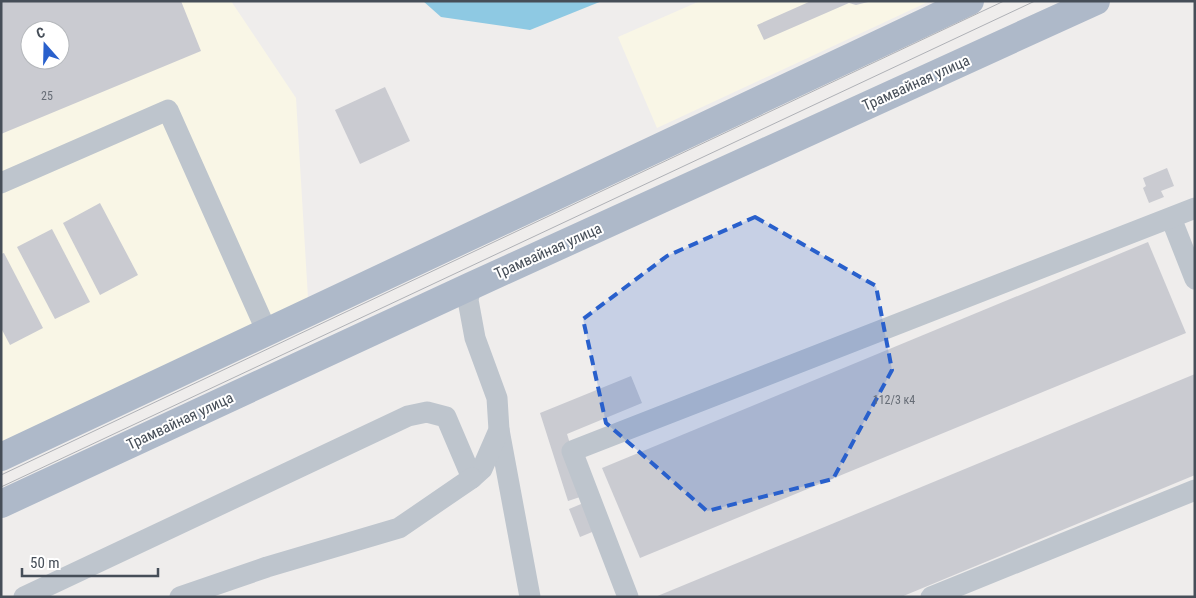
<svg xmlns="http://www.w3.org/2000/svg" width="1196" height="598" font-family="'Roboto Condensed',sans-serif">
<rect width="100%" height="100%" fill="#efedec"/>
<g fill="#f9f6e6" fill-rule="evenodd">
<path d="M1 1H231L296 98 308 298 1 442ZM30 30H60V60H30Z"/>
<polygon points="700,1 930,1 657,128 618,37"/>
</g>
<polygon fill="#8ec9e3" points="423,1 602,1 530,30 441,17"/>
<g fill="#cacbd1" fill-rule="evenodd">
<path d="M1 1H181L201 51 1 134ZM30 30H60V60H30Z"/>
<polygon points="811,1 872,1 856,5 849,3 764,40 757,25"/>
<polygon points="385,87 410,141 360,164 335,110"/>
<polygon points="1167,168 1174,186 1161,191 1164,197 1149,203 1143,188 1146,186 1143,178"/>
<polygon points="100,203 138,275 100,295 63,223"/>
<polygon points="52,229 90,302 55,319 17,247"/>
<polygon points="1148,242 1186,333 640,558 602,468"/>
<polygon points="4,253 43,328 10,345 1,328 1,254"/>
<polygon points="1195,374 1195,475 901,597 655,597"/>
<polygon points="631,376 642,403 567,434 586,495 568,501 540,413"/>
<polygon points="586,502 597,530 580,537 569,509"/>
</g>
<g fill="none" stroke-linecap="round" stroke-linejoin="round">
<g stroke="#bec5cd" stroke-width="21">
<polyline points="1,183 168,110 267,332"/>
<polyline points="1171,218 1195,279"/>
<polyline points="499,430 530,597"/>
<polyline points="24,597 408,416 427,412 446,417 472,478 482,469 499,430 497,398 475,338 468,300 471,286"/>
<polyline points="180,597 267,567 399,528 472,478"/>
<polyline points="628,597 572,451 1195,208"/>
<polyline points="931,597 1195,490"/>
</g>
<g stroke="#aeb9c9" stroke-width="28">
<polyline points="1,457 970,1"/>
<polyline points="1,504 471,286 1096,1"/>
</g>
<g stroke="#afb1b6" stroke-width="1">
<polyline points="1,475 1004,1"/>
<polyline points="1,487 1035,1"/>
</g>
</g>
<path fill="#2960cc" fill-opacity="0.2" stroke="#2960cc" stroke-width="4" stroke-dasharray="10 6" stroke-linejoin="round" d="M755 217 876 286 892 370 833 479 707 511 606 423 583 319 667 256Z"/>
<g text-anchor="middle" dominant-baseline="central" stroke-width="4" stroke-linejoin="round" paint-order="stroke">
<g font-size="12" fill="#676d76">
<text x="47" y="96">25</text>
<text x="894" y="400">112/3 к4</text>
</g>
<g font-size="15" fill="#464e58" stroke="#fff">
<text transform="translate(916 83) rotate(-24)">Трамвайная улица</text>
<text transform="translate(548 251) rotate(-24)">Трамвайная улица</text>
<text transform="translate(180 421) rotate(-25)">Трамвайная улица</text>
</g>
</g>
<rect width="1196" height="598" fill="none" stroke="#464e58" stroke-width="5"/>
<g transform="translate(45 45) rotate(340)"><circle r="24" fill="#ffffff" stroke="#b5b8bc"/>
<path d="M0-4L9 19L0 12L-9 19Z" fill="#2960cc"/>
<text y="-8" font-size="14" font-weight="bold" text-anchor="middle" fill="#464e58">С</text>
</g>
<path d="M22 568v8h136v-8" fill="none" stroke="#464e58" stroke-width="2.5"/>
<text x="30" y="568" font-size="15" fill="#464e58" stroke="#ffffff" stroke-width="4" paint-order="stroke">50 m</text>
</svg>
